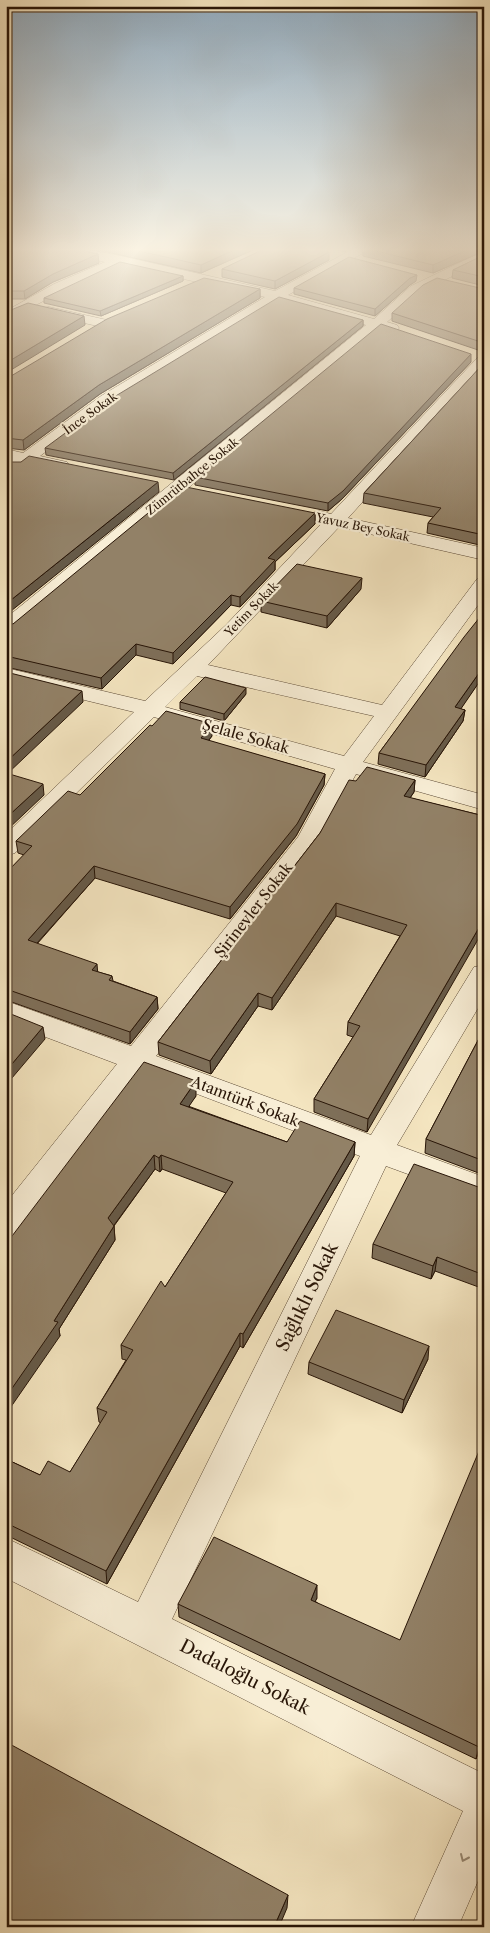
<svg xmlns="http://www.w3.org/2000/svg" width="490" height="1933" font-family="'Libre Caslon Text',serif">
<rect width="100%" height="100%" fill="#f4e5c0"/>
<filter id="stains"><feTurbulence type="fractalNoise" baseFrequency=".004" numOctaves="4"/><feColorMatrix values="0 0 0 0 .2 0 0 0 0 .09 0 0 0 0 .02 0 0 0 .5 -.17"/></filter>
<radialGradient id="worn" r=".72"><stop offset=".6" stop-color="#630" stop-opacity="0"/><stop offset="1" stop-color="#630" stop-opacity=".3"/></radialGradient>
<g fill="none" stroke-linecap="round" stroke-linejoin="round">
<defs>
<g id="minor">
<polygon points="58,249 84,249 121,256 275,291 353,249 370,249 288,295 374,319 411,286 484,251 484,260 421,292 387,322 397,325 399,328 397,331 392,332 380,329 13,633 6,635 6,618 366,325 279,301 113,402 40,456 67,462 70,466 67,470 61,471 29,464 16,471 10,470 7,466 12,461 6,459 6,449 23,453 101,396 265,297 120,265 64,290 6,321 6,311 54,284 105,262 59,252"/>
<polygon points="49,307 107,320 109,323 102,327 44,314 42,311 44,308"/>
<path d="M484 354V369L348 518 484 548V560L339 527 208 665 382 705 477 579 484 577V597L363 762 484 795V810L356 774 318 844 156 1056 371 1135 474 967 484 965V998L397 1145 484 1177V1202L386 1166 172 1619 484 1774V1867L458 1927H411L463 1811 6 1578V1538L138 1602 360 1156 142 1073 18 1236 6 1240V1203L117 1064 6 1022V1001L131 1046 298 837 335 769 154 717 15 853 6 856V834L134 712 6 681V668L145 701 226 625 322 523 312 521 310 517 312 513 319 511 331 514 479 356ZM197 676 374 716 344 756 165 707Z"/>
</g>
</defs>
<use href="#minor" stroke="#5b4935" stroke-width="1"/>
<use href="#minor" fill="#f8eed6" fill-rule="evenodd"/>
<polyline stroke="#281507" stroke-width="2" points="478,1927 484,1913"/>
</g>
<g fill="#7e6f59" stroke="#281507">
<polygon points="94,249 255,249 201,273"/>
<polygon points="335,249 349,249 345,252"/>
<polygon points="363,249 484,249 484,251 433,273 363,256"/>
<polygon points="6,252 99,263 53,282 25,299 10,299 11,306 6,310"/>
<polygon points="484,255 484,286 452,278 453,270"/>
<polygon points="329,260 275,289 222,277 222,269"/>
<polygon points="183,276 183,281 101,316 44,303 44,298"/>
<polygon points="416,281 410,285 375,316 294,294 294,288"/>
<polygon points="260,289 260,298 100,394 24,450 6,448 6,379"/>
<polygon points="484,289 484,352 392,321 392,313"/>
<polygon points="363,320 363,326 174,480 46,455 45,448"/>
<polygon points="471,362 342,499 328,511 195,485 195,477"/>
<polygon points="484,363 484,546 427,533 428,523 433,517 363,503 364,493"/>
<polygon points="315,513 315,524 275,562 275,570 240,607 231,605 173,664 136,655 102,689 6,667 6,625 13,624"/>
<polygon points="361,589 327,628 261,612 261,601"/>
<polygon points="484,612 484,675 460,709 465,710 463,721 425,777 378,764 379,753"/>
<polygon points="246,694 224,721 180,709 180,702"/>
<polygon points="212,736 208,741 325,774 324,785 296,836 230,919 95,878 37,944 98,972 112,976 113,981 157,997 158,1009 130,1044 6,1000 6,873 24,855 18,853 16,841 80,795"/>
<polygon points="415,780 414,792 410,798 484,816 367,1132 314,1112 314,1099 353,1037 347,1035 348,1022 400,936 336,916 272,1010 258,1006 211,1074 159,1055 158,1042 320,833 356,781"/>
<polygon points="484,1029 484,1175 425,1153 426,1139"/>
<polygon points="196,1096 188,1106 287,1142 355,1142 354,1156 243,1348 240,1346 107,1584 6,1535 6,1459 40,1475 70,1472 101,1423 99,1422 97,1408 126,1360 122,1359 121,1345 165,1287 226,1193 162,1169 160,1172 155,1169 114,1226 115,1240 59,1329 60,1336 6,1244"/>
<polygon points="484,1189 484,1289 435,1271 431,1279 372,1258 373,1244"/>
<polygon points="428,1359 402,1413 308,1374 309,1362"/>
<polygon points="317,1598 315,1601 484,1737 476,1759 179,1617 178,1604"/>
</g>
<g fill="#665a48" stroke="#281507">
<polygon points="236,249 255,249 201,273 201,265"/>
<polygon points="469,249 484,249 484,251 433,273 433,265"/>
<polygon points="329,252 329,260 275,289 275,281"/>
<polygon points="98,254 99,263 53,282 25,299 24,291 53,274"/>
<polygon points="417,275 416,281 410,285 375,316 375,309 410,278"/>
<polygon points="183,276 183,281 101,316 100,311"/>
<polygon points="260,289 260,298 100,394 24,450 23,440 99,385"/>
<polygon points="10,291 11,306 6,310 6,300 7,295"/>
<polygon points="84,316 85,325 6,373 6,363"/>
<polygon points="363,320 363,326 174,480 173,473"/>
<polygon points="471,354 471,362 342,499 328,511 328,503"/>
<polygon points="7,452 8,461 6,464 6,453"/>
<polygon points="158,482 159,492 6,615 6,604"/>
<polygon points="315,513 315,524 275,562 275,570 240,607 240,597 268,558"/>
<polygon points="362,578 361,589 327,628 327,616"/>
<polygon points="231,595 231,605 173,664 173,653"/>
<polygon points="136,644 136,655 102,689 101,678"/>
<polygon points="484,666 484,675 454,719 455,707"/>
<polygon points="246,688 246,694 224,721 224,714"/>
<polygon points="82,691 83,702 6,775 6,762"/>
<polygon points="465,710 463,721 425,777 426,765"/>
<polygon points="212,724 212,736 201,750 201,738"/>
<polygon points="325,774 324,785 296,836 230,919 230,907"/>
<polygon points="415,780 414,792 403,808 404,796"/>
<polygon points="43,784 44,795 6,831 6,818"/>
<polygon points="94,866 95,878 29,952 28,940"/>
<polygon points="336,903 336,916 272,1010 272,998"/>
<polygon points="484,919 484,929 367,1132 368,1119"/>
<polygon points="97,964 98,976 92,970"/>
<polygon points="258,993 258,1006 211,1074 210,1061"/>
<polygon points="157,997 158,1009 130,1044 130,1032"/>
<polygon points="43,1027 45,1039 6,1085 6,1071"/>
<polygon points="196,1081 196,1096 181,1118 180,1104"/>
<polygon points="355,1142 354,1156 243,1348 243,1334"/>
<polygon points="154,1155 155,1169 109,1232 108,1218"/>
<polygon points="161,1155 162,1169 160,1172 159,1158"/>
<polygon points="114,1226 115,1240 59,1329 60,1336 6,1414 6,1397"/>
<polygon points="437,1257 435,1271 431,1279 433,1266"/>
<polygon points="240,1333 240,1346 107,1584 106,1571"/>
<polygon points="429,1346 428,1359 402,1413 404,1400"/>
<polygon points="317,1585 317,1598 310,1612 311,1600"/>
<polygon points="484,1733 484,1737 476,1759 479,1747"/>
<polygon points="288,1895 287,1908 279,1927 274,1927"/>
</g>
<g fill="#928167" stroke="#281507">
<polygon points="15,249 75,249 98,254 53,274 24,291 10,291 7,295 10,298 6,300 6,252"/>
<polygon points="130,249 236,249 201,265"/>
<polygon points="264,249 320,249 329,252 275,281 222,269"/>
<polygon points="368,249 469,249 433,265"/>
<polygon points="484,255 484,277 453,270"/>
<polygon points="349,257 417,275 410,278 375,309 294,288"/>
<polygon points="120,262 183,276 100,311 44,298"/>
<polygon points="204,278 260,289 99,385 23,440 6,438 6,379 107,319"/>
<polygon points="437,278 484,289 484,343 392,313 423,285"/>
<polygon points="279,297 363,320 173,473 45,448 114,397"/>
<polygon points="28,303 84,316 6,363 6,312"/>
<polygon points="381,324 471,354 343,491 328,503 195,477"/>
<polygon points="484,363 484,535 428,523 441,508 364,493"/>
<polygon points="29,456 158,482 6,604 6,459 9,462 21,462"/>
<polygon points="181,486 315,513 268,558 275,560 240,597 231,595 173,653 136,644 101,678 6,656 6,625 13,624"/>
<polygon points="297,564 362,578 327,616 261,601"/>
<polygon points="484,612 484,666 455,707 465,710 426,765 379,753 464,637"/>
<polygon points="6,672 82,691 6,762"/>
<polygon points="205,677 246,688 224,714 180,702"/>
<polygon points="166,711 212,724 201,738 325,774 297,824 230,907 94,866 28,940 97,964 92,970 112,976 109,980 157,997 130,1032 6,989 6,873 32,846 16,841 68,791 80,795 150,725 152,726"/>
<polygon points="367,767 415,780 404,796 484,816 484,919 368,1119 314,1099 360,1026 348,1022 407,925 336,903 272,998 258,993 210,1061 158,1042 320,833 349,780 356,781"/>
<polygon points="6,773 43,784 6,818"/>
<polygon points="6,1012 43,1027 6,1071"/>
<polygon points="484,1029 484,1161 426,1139"/>
<polygon points="144,1062 196,1081 180,1104 287,1142 300,1121 355,1142 243,1334 240,1333 106,1571 6,1523 6,1459 40,1475 48,1461 70,1472 107,1412 97,1408 133,1350 121,1345 161,1281 165,1287 233,1182 161,1155 159,1158 154,1155 108,1218 114,1226 54,1321 58,1322 6,1397 6,1244"/>
<polygon points="414,1164 484,1189 484,1275 437,1257 433,1266 373,1244"/>
<polygon points="336,1310 429,1346 404,1400 309,1362"/>
<polygon points="484,1439 484,1733 479,1747 178,1604 214,1537 317,1585 311,1600 400,1640"/>
<polygon points="6,1742 288,1895 274,1927 6,1927"/>
</g>
<defs><path id="oneway-chevron" d="M-2-3.5L2.5 0L-2 3.5" fill="none" stroke-width="1.6" stroke-linecap="round" stroke-linejoin="round" transform="scale(1.25)"/></defs>
<use stroke="#9a8c79" href="#oneway-chevron" transform="translate(464 1858) rotate(114)"/>
<linearGradient id="sky" x2="0" y2="1"><stop stop-color="#91abbf"/><stop offset="0.48" stop-color="#faf3e3"/><stop offset="1" stop-color="#faf3e3" stop-opacity="0"/></linearGradient>
<rect width="490" height="520" fill="url(#sky)"/>
<g text-anchor="middle" dominant-baseline="central" stroke-width="4.5" stroke-linejoin="round" paint-order="stroke">
<g font-size="12" fill="#281507" stroke="#f8eed6">
<text transform="translate(90 413) rotate(-36)">İnce Sokak</text>
<text transform="translate(192 476) rotate(-39)">Zümrütbahçe Sokak</text>
<text transform="translate(363 527) rotate(12)">Yavuz Bey Sokak</text>
<text transform="translate(251 609) rotate(-46)">Yetim Sokak</text>
</g>
<g font-size="15" fill="#281507" stroke="#f8eed6">
<text transform="translate(246 736) rotate(16)">Şelale Sokak</text>
<text transform="translate(253 910) rotate(-52)">Şirinevler Sokak</text>
<text transform="translate(245 1101) rotate(21)">Atamtürk Sokak</text>
</g>
<g font-size="18" fill="#281507" stroke="#f8eed6">
<text transform="translate(307 1297) rotate(-64)">Sağlıklı Sokak</text>
<text transform="translate(245 1677) rotate(27)">Dadaloğlu Sokak</text>
</g>
</g>
<rect width="490" height="1933" fill="none" stroke="#f4e5c0" stroke-width="25"/>
<rect x="8" y="8" width="475" height="1918" fill="none" stroke="#281507" stroke-width="2.5"/>
<rect x="12" y="12" width="465" height="1908" fill="none" stroke="#281507"/>
<rect width="100%" height="100%" filter="url(#stains)"/>
<rect width="100%" height="100%" fill="url(#worn)"/>
</svg>
